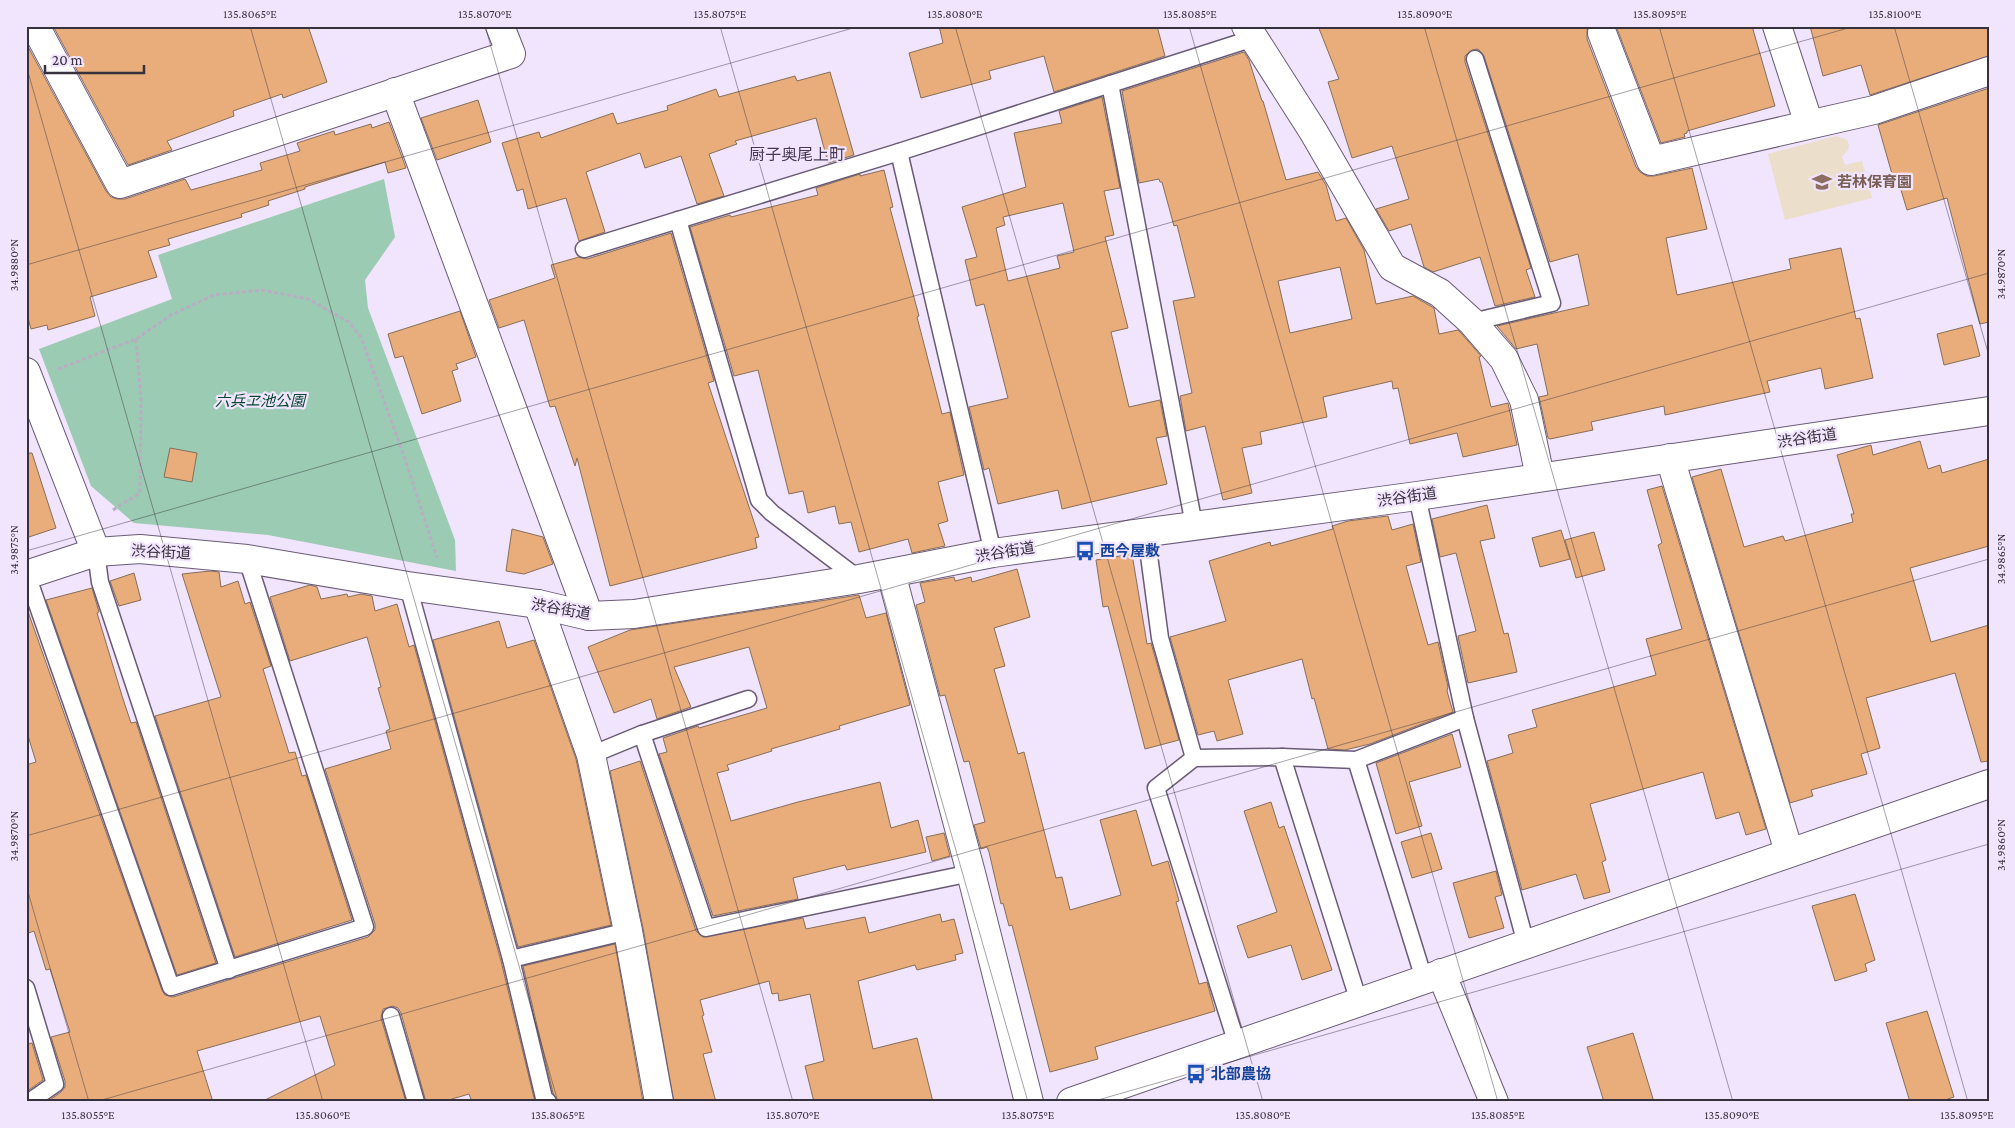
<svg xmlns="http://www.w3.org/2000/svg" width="2015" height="1128" font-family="'Crimson Pro','Noto Sans JP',serif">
<rect width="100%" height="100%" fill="#f1e4fd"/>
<polygon fill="#ebdeca" points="1836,136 1847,140 1849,145 1848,150 1842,157 1845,165 1862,161 1872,198 1785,220 1768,154"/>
<polygon fill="#9bcbb2" points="384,179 395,237 365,280 368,308 455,540 456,571 268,535 134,523 91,486 39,349 172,299 158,255"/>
<g fill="#e8ad7b" stroke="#876e58" fill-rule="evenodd">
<polygon points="53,26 308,26 327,82 283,98 282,94 233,111 234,116 167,141 172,150 128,165"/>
<polygon points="939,26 1157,26 1165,56 1054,92 1044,56 989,71 991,79 921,98 909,53 943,43"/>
<polygon points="1318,26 1588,26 1587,31 1587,39 1636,167 1640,172 1647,176 1654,176 1692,168 1707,229 1666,238 1677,295 1791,269 1789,259 1841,248 1856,319 1860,318 1873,378 1825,389 1821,368 1767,381 1770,392 1665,415 1664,406 1591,422 1593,430 1550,439 1548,438 1539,397 1548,395 1537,344 1516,349 1497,326 1589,305 1578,254 1550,262 1484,56 1478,49 1472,50 1465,56 1465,62 1531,268 1526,270 1535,297 1495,306 1480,257 1433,272 1424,267 1411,224 1389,231 1376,209 1409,199 1392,146 1352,158 1328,82 1339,79"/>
<polygon points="1616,26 1752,26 1775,106 1687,131 1687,133 1684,134 1685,137 1661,143"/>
<polygon points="1810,26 1989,26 1989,56 1870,95 1861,65 1823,76"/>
<polygon points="26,43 106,191 111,197 117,199 125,199 185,179 191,190 262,170 260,163 300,151 297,143 334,131 335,135 371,124 372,128 389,122 406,168 388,173 385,162 305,187 305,189 268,201 269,205 241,214 242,217 168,239 170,245 148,251 157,277 90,297 95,316 48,330 47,325 31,329 26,311"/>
<path d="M1244 52 1249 60 1262 101H1263L1286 180 1318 172 1326 185 1336 221 1346 218 1364 250 1376 304 1413 296 1434 308 1439 334 1458 330 1461 333 1481 356 1479 357 1491 407 1508 403 1517 445 1463 457 1457 433 1410 444 1398 388 1393 389 1392 381 1323 397 1327 417 1260 432 1262 444 1242 448 1252 493 1223 500 1205 426 1186 431 1180 396 1192 393 1173 301 1195 297 1177 225 1174 226 1162 182H1160L1159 179 1139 183 1122 91ZM1340 267 1352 319 1290 333 1278 281Z"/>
<polygon points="830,72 854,155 828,163 816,118 735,141 737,144 709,154 724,196 697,204 681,156 645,168 640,153 586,172 605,232 579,241 566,198 528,209 523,189 517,191 502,143 539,132 541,138 613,113 617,124 668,110 667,106 716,89 719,97 795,76 797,81"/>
<polygon points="1989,88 1989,322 1980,324 1947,198 1907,210 1898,180 1894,181 1878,125"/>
<path d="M1102 97 1120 188 1104 191 1114 235 1105 237 1128 328 1111 332 1129 407 1160 400 1167 436 1156 438 1167 484 1062 509 1058 490 998 504 989 468 984 470 969 407 1008 398 984 304 976 306 965 260 977 257 962 207 1026 187 1014 133 1062 123 1059 111ZM1063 203 1074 252 1057 256 1060 268 1008 281 996 228 1005 225 1003 217Z"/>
<polygon points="478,100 491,142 437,160 421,118"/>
<polygon points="884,170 893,207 890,208 919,316 917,317 942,414 950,412 964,475 938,482 948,521 938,524 945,546 912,553 908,539 859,552 851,522 839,524 835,506 808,513 803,491 789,494 758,370 734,376 690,227 730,215 731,217 818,195 816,188 860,174 860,176"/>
<polygon points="671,233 714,381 708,383 759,537 755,538 757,548 610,586 577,458 575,466 555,406 550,407 524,320 499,328 489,300 555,278 551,265 579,257 587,259"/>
<polygon points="460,311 476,357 456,364 458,369 452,371 461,401 422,414 403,356 395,358 388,334"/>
<polygon points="1972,325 1980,356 1944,365 1937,334"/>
<polygon points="1920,441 1928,469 1940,465 1942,473 1989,459 1989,546 1910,568 1931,642 1989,625 1989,761 1981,762 1955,673 1866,698 1880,748 1861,754 1867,774 1811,790 1813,796 1790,803 1692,477 1721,469 1744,547 1783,536 1785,541 1853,522 1851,514 1854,514 1837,455 1871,445 1873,455"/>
<polygon points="170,448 197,453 192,482 164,477"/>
<polygon points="26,453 32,453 56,528 26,538"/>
<polygon points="1662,486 1766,829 1746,835 1739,812 1716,819 1703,772 1590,804 1606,860 1602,862 1610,892 1584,899 1576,874 1522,890 1487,761 1513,753 1508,735 1537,727 1532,710 1656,675 1646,639 1682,629 1658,545 1662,543 1647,490"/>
<polygon points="1487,505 1495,538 1480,541 1504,634 1508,633 1517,672 1468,683 1458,636 1476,631 1456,553 1440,557 1432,519"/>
<polygon points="1388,516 1392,530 1413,524 1421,562 1406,566 1428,645 1438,642 1448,687 1447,691 1453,712 1370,744 1345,750 1328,749 1314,698 1312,699 1302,659 1228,680 1243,734 1217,741 1214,731 1198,735 1170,637 1226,621 1209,561 1270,542 1271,546 1333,529 1332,526 1348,521"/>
<polygon points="512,529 543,537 553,564 524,574 506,571"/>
<polygon points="1561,530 1570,559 1540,567 1532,538"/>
<polygon points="1594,532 1605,570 1576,578 1565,540"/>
<polygon points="1132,554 1147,644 1151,643 1179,740 1145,749 1108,606 1103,607 1096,560"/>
<polygon points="1017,569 1030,617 994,628 1005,666 994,669 1018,754 1024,752 1056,878 1062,877 1070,910 1121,895 1100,820 1136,810 1152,866 1168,861 1179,901 1176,902 1199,984 1207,982 1215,1011 1095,1047 1098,1059 1050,1072 1012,925 1009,926 1003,903 1001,904 989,852 987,847 981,849 974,825 985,822 969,761 964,762 945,695 940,696 916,605 925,602 920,583 954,577 955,581 971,577 972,582"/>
<polygon points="210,571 219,572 221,587 238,581 245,604 250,602 271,666 263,669 289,753 295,752 302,776 306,775 352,920 235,957 155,716 221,697 182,574"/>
<polygon points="134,573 141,600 119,606 110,581"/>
<polygon points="310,585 317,587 321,599 347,594 348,597 361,594 372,596 375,611 397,604 409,647 414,645 501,961 535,1102 472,1102 469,1094 442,1102 426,1102 401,1013 398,1008 393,1006 383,1009 381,1018 406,1102 261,1102 335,1065 320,1016 197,1051 213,1102 47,1102 61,1092 65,1087 65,1081 51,1037 70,1032 50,969 46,970 34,931 26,934 26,765 36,762 26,729 26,606 162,990 165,995 173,997 368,937 375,930 375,924 325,769 391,749 386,731 390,729 378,688 381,687 367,637 290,661 270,597"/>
<polygon points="92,588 99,612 97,613 123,699 131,723 136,722 216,963 177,975 46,600"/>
<polygon points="859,595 866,618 886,613 910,705 839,726 840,729 771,749 772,751 727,765 729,770 717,773 731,821 798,802 880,782 891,828 918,820 926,852 847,870 845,865 793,878 798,899 713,916 659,754 667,752 663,738 698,726 699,728 767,708 749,647 674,667 691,707 657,719 651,699 614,713 588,647 630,630"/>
<polygon points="499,621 507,648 534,640 576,759 611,925 518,947 433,640"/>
<polygon points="1452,734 1461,767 1409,782 1422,826 1396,834 1376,763"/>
<polygon points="640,761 696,931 703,937 803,918 806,929 865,917 869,933 940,914 942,922 954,919 963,953 955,955 956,960 917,970 915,965 858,981 873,1049 917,1038 933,1102 814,1102 805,1066 824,1061 810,994 779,1001 778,993 772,994 769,981 700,1000 704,1015 702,1016 712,1052 703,1054 716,1102 674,1102 643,928 610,771"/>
<polygon points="1271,802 1279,828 1284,826 1332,970 1302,980 1291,945 1248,958 1237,926 1277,912 1244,811"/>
<polygon points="944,833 950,856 932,861 926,837"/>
<polygon points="1431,833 1442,869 1412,878 1401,842"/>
<polygon points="1496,871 1502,895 1495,897 1504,928 1469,938 1453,883"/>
<polygon points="1855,894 1875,960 1865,964 1867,971 1835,981 1812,906"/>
<polygon points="615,944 643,1102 558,1102 553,1093 523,966"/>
<polygon points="1927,1011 1954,1097 1939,1102 1910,1102 1886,1023"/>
<polygon points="1633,1033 1654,1102 1604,1102 1587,1047"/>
<polygon points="32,1043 43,1080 26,1092 26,1044"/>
</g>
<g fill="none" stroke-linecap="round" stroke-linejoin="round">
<defs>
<g id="service">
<polyline points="1110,84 1194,525"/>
<polyline points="899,152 993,553"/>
<polyline points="678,220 759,500 772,513 859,579"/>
<polyline points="584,249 899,152 1254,38"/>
<polyline points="1472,322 1552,303 1475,59"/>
<polyline points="1146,533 1160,638 1194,758"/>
<polyline points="96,552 100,582 229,970"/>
<polyline points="27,575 171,987 365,927 247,559"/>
<polyline points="408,586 511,959 544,1098 548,1102"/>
<polyline points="1465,718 1526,944"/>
<polyline points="642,734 706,928 971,873"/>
<polyline points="591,755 642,734 748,699"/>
<polyline points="1282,757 1356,760 1465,718 1417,496"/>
<polyline points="1356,760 1424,979"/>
<polyline points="511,959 628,931"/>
<polyline points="26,988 55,1084 29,1102"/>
<polyline points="391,1016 416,1102"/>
<polyline points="1237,1044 1156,788 1194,758 1282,757 1359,1002"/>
</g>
<g id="minor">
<polyline points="35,26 120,184 511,54 500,26"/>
<polyline points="1246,26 1313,131 1392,267 1440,293 1472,322 1504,359 1524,400 1540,477"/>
<polyline points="1777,26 1809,124"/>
<polyline points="1602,33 1651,161 1874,110 1989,71"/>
<polyline points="395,92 589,616"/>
<polyline points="26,372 96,552"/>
<polyline points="1670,458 1789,852"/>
<polyline points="891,573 971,873 1029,1102"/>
<polyline points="538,604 591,755 628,931 659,1102"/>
<polyline points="1441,973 1494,1102"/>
</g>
<polyline id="tertiary" points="1071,1102 1989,784"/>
<polyline id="secondary" points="26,575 96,552 140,549 247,559 408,586 538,604 589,616 634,614 859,579 993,553 1417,496 1989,411"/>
</defs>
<use href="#service" stroke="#695b75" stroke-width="19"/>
<use href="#minor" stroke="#695b75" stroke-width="30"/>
<use href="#tertiary" stroke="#695b75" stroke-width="30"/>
<use href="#secondary" stroke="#695b75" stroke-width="30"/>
<g stroke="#b8aec3" stroke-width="3" stroke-dasharray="4 2.5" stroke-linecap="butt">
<polyline points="58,369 136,339 171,315 214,295 262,290 308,299 349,322 361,337 405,459 437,558"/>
<polyline points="113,510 140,493 141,401 136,339"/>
</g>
<use href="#service" stroke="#fff" stroke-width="16"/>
<use href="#minor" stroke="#fff" stroke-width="28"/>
<use href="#tertiary" stroke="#fff" stroke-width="28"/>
<use href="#secondary" stroke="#fff" stroke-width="28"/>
</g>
<path fill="none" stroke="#37313d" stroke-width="1" stroke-opacity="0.45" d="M250 26 558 1102M485 26 793 1102M720 26 1028 1102M955 26 1263 1102M1189 26 1498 1102M1424 26 1733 1102M1659 26 1968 1102M1894 26 1989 356M26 65 323 1102M26 265 860 26M26 551 1855 26M26 836 1989 273M26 885 89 1102M95 1102 1989 559M1091 1102 1989 844"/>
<defs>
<symbol id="school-bare" viewBox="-9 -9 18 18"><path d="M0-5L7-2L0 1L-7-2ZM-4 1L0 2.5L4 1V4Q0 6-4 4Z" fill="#8d6e63" stroke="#f1e4fd" stroke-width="2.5" paint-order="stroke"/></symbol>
<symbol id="bus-bare" viewBox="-9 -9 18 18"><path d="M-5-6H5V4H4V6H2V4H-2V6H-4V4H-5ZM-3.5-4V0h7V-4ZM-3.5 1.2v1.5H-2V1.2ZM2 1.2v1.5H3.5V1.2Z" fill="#1a4fb4" stroke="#f1e4fd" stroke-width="2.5" paint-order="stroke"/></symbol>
</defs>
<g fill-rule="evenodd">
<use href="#school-bare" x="1808" y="168" width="28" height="28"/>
<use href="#bus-bare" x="1071" y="537" width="28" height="28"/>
<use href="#bus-bare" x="1182" y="1060" width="28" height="28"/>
</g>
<g text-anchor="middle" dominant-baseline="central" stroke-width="4.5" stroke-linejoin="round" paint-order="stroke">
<g font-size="15" font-weight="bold" fill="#785e54" stroke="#f1e4fd" text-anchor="start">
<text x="1837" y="182">若林保育園</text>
</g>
<g font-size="15" font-style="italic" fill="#04462e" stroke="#f1e4fd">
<text x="260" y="401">六兵ヱ池公園</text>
</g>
<g font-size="15" fill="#37313d" stroke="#f1e4fd">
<text transform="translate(1807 438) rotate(-8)">渋谷街道</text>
<text transform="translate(1407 497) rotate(-8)">渋谷街道</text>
<text transform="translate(161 552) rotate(3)">渋谷街道</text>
<text transform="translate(1005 552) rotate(-9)">渋谷街道</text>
<text transform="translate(561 609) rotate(10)">渋谷街道</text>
</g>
<g font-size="15" font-weight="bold" fill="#164399" stroke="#f1e4fd" text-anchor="start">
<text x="1100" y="551">西今屋敷</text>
<text x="1211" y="1074">北部農協</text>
</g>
<g font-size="16" fill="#463851" stroke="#f1e4fd">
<text x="797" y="154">厨子奥尾上町</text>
</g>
</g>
<rect width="2015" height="1128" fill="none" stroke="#f1e4fd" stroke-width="55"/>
<path d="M45 65v8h99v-8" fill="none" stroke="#37313d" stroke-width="2.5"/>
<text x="52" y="65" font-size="15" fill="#37313d" stroke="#f1e4fd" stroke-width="4" paint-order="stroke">20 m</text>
<rect x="28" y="28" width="1960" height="1072" fill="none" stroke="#37313d" stroke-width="2"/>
<g font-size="12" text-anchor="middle" fill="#37313d">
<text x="250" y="18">135.8065°E</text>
<text x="485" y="18">135.8070°E</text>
<text x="720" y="18">135.8075°E</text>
<text x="955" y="18">135.8080°E</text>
<text x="1190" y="18">135.8085°E</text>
<text x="1425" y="18">135.8090°E</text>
<text x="1660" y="18">135.8095°E</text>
<text x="1895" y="18">135.8100°E</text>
<text transform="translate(14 265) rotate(-90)" y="4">34.9880°N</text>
<text transform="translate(2001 274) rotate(-90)" y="4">34.9870°N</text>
<text transform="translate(14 550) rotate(-90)" y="4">34.9875°N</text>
<text transform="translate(2001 559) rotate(-90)" y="4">34.9865°N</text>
<text transform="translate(14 836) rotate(-90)" y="4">34.9870°N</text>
<text transform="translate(2001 845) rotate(-90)" y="4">34.9860°N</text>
<text x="88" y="1119">135.8055°E</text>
<text x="323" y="1119">135.8060°E</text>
<text x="558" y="1119">135.8065°E</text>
<text x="793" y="1119">135.8070°E</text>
<text x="1028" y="1119">135.8075°E</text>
<text x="1263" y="1119">135.8080°E</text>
<text x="1498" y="1119">135.8085°E</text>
<text x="1732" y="1119">135.8090°E</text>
<text x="1967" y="1119">135.8095°E</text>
</g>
</svg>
